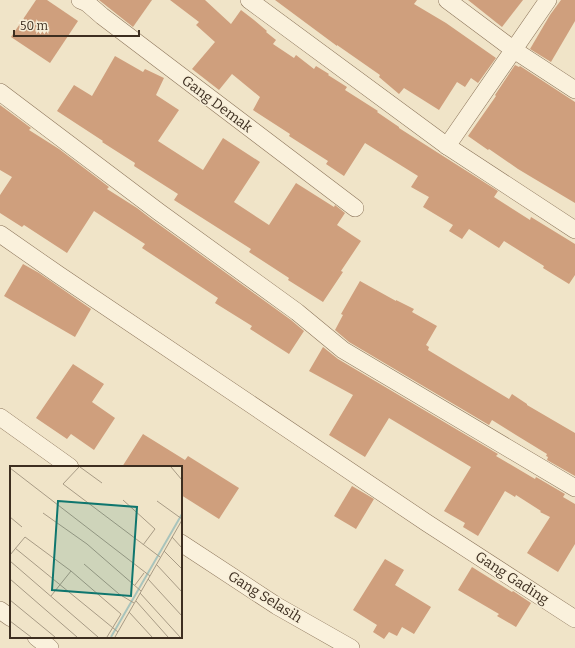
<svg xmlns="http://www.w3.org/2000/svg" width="575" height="648" font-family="Bitter,serif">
<rect width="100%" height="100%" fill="#f0e4c8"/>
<g fill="#cf9f7d">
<polygon points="36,0 47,0 78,21 50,63 11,37"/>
<polygon points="99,0 152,0 133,27"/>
<polygon points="170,0 205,0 231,24 241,10 254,20 267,31 266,32 276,40 273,44 294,58 296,55 314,69 316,66 329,74 328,75 347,87 345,90 378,111 377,112 399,127 399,128 498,191 494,197 530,220 531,217 575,244 575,275 569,284 543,268 544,266 504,241 499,248 469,229 462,239 449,231 453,225 423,207 429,197 411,187 418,176 365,143 344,176 326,164 328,161 289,136 290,134 253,110 260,97 232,74 219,90 192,69 215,42 196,25 199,22"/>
<polygon points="275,0 417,0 414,4 446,23 496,58 478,83 471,78 465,87 457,82 439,110 404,88 399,94 379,77 380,75 337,45 337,46"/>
<polygon points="468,0 523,0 502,27"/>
<polygon points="561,0 575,0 575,21 551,62 530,49 550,15"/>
<polygon points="115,56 143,72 145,69 164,78 156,95 179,110 158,141 203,170 223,138 260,162 234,202 269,225 296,183 334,207 335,205 345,213 337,225 361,241 341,271 343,272 323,302 288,280 289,278 249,252 251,249 174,200 178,194 134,166 135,163 102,142 103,141 57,111 74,85 92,96"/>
<polygon points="515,65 519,67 520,66 575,102 575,203 533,178 518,169 489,149 488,150 468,136 496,96 495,95"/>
<polygon points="0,105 31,128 29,130 59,149 109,187 107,189 137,208 150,218 291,320 304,331 289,354 250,329 252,326 215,303 218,298 142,248 145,244 94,211 67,253 24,225 22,227 0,213 0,195 12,177 0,170"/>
<polygon points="23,264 39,273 91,309 75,337 4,296"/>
<polygon points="360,281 396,301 396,300 414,309 412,312 437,326 426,345 429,347 428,350 509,399 512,394 527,404 527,405 575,433 575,476 547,460 548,457 546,456 547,454 516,435 492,420 489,425 349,342 335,330 343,315 341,314"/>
<polygon points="323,347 338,359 498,454 496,456 535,479 536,477 565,494 563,497 575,504 575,544 558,572 527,553 550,517 540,512 541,511 516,495 515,497 505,491 478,536 463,527 465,523 444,511 471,467 389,418 365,457 329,435 353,395 309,371"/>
<polygon points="73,364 104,384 92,402 115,418 94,450 71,434 67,439 36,418"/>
<polygon points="143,434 185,460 188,456 239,488 219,519 181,495 181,467 122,467"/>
<polygon points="352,486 374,499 356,529 334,516"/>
<polygon points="385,559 404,570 395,585 431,607 414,634 402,627 397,636 389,632 384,639 373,632 377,625 353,610"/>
<polygon points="472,567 512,592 513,591 531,603 516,627 497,616 499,614 458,590"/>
</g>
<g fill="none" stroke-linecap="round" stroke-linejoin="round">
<defs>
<g id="minor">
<polyline points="80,0 87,3 102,16 355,208"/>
<polyline points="249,0 447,146 575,230"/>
<polyline points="447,0 514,50 575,90"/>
<polyline points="0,92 159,212 297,312 343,350 575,488"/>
<polyline points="447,146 548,0"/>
<polyline points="0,234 59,275 427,523 575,619"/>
<polyline points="0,417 70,467"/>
<polyline points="181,543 277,606 351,648"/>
<polyline points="0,610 11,618"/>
<polyline points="36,637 50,648"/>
</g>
</defs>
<use href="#minor" stroke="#8d765c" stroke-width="18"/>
<use href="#minor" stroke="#faf1dc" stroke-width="17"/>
</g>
<g text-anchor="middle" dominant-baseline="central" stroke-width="3" stroke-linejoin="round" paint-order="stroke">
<g font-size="14" fill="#3d2e20" stroke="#f7eed8">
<text transform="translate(217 104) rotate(37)">Gang Demak</text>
<text transform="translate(512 578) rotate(33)">Gang Gading</text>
<text transform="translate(265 597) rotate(32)">Gang Selasih</text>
</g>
</g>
<g transform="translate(10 466)">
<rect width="172" height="172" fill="#f0e4c8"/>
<path fill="none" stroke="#a9c4bc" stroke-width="2" d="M101 171 172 48"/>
<path fill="none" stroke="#a89b85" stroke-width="1" d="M69 1 53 18 150 91M70 1 92 17M161 1 172 14M0 2 140 110M113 34 145 63 133 79M147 35 172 53M33 47 77 78 131 125M0 51 12 61M162 71 172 82M5 82 108 166M154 85 172 103M0 89 15 71 61 105 111 148 97 171M0 95 88 171M74 98 109 128 124 137M146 98 172 126M0 113 67 171M138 113 172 150M125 119 134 107M130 127 170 171M41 130 61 105M0 134 45 171M126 135 158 171M119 146 142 171M0 155 21 171M105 171 172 54"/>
<path fill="#0f766e" fill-opacity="0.15" stroke="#0f766e" stroke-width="2" d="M48 35 127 41 121 130 42 124Z"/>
<rect width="172" height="172" fill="none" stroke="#3d2e20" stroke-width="2"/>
</g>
<path d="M14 30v6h125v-6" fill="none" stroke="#3d2e20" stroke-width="2"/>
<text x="20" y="30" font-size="12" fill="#3d2e20" stroke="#f7eed8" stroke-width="3" paint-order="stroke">50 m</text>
</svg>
